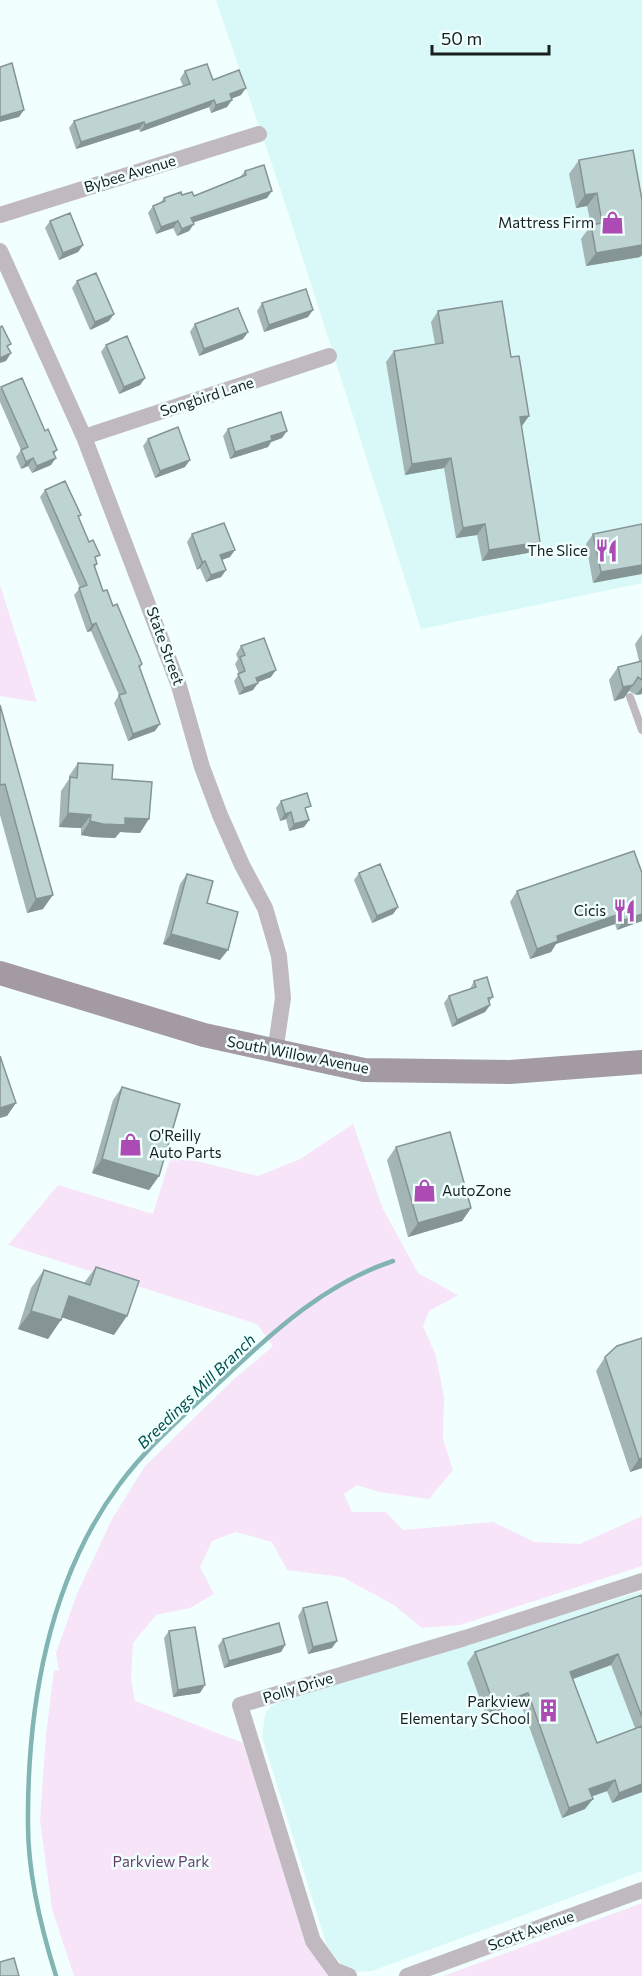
<svg xmlns="http://www.w3.org/2000/svg" width="642" height="1976" font-family="Commissioner,sans-serif">
<style>
.built{fill:#d8f9f7}
.green{fill:#f8e4f9}
.lines{fill:none;stroke-linecap:round;stroke-linejoin:round}
.stream{stroke:#81b4b2;stroke-width:4.5}
.lane{stroke:#c0bac0;stroke-width:8}
.street{stroke:#c0bac0;stroke-width:16}
.secondary{stroke:#a39aa3;stroke-width:24}
.wall{fill:#a3b6b5;fill-rule:evenodd}
.shaded-wall{fill:#859494}
.building{fill:#bed4d3;stroke:#859494;stroke-width:1.5}
.labels{text-anchor:middle;stroke-width:5;stroke-linejoin:round;paint-order:stroke}
.street-label{font-size:15px;fill:#171f1f;stroke:#f1fffe}
.poi-label{font-size:15px;fill:#171f1f;stroke:#f1fffe;text-anchor:end}
.park-label{font-size:15px;fill:#673f6a;stroke:#f1fffe}
.water-label{font-size:16px;font-style:italic;fill:#00504f;stroke:#f1fffe}
</style>
<rect width="100%" height="100%" fill="#f1fffe"/>
<path class="built" d="M216 0H642V583L421 629 287 209Z
M642 1591V1871L372 1971 356 1972 341 1964 327 1946 262 1737 265 1714 271 1706 285 1699Z"/>
<path class="green" d="M0 585 37 702 0 696Z
M353 1124 383 1209 418 1273 458 1295 429 1311 423 1326 436 1356 444 1397 443 1439 453 1470 429 1499 379 1492 357 1485 344 1494 352 1512H386L403 1530 493 1522 535 1542 580 1544 642 1516V1566L460 1625 422 1628 394 1605 342 1577 287 1570 272 1542 236 1532 212 1541 200 1567 214 1594 190 1608 156 1615 133 1643 131 1679 135 1701 243 1743 305 1942 328 1976H74L52 1909 40 1820 46 1735 54 1670 59 1671 56 1653 77 1594 112 1519 145 1466 233 1380 273 1346 257 1324 8 1245 58 1185 153 1214 170 1159 197 1161 258 1176 300 1159Z
M642 1903V1976H443Z"/>
<g class="lines">
<path class="stream" d="M56 1976C41 1928 28 1875 28 1825 27 1708 48 1581 119 1485 149 1444 190 1410 227 1375 277 1328 327 1283 393 1261"/>
<path class="lane" d="M630 697 642 730"/>
<path class="street" d="M0 215 259 134
M0 251 84 437 179 686 202 767 220 815 242 865 265 908 279 956 283 998 275 1052
M84 437 329 356
M349 1976 334 1970 313 1941 240 1705 465 1638 642 1581
M407 1976 642 1890"/>
<path class="secondary" d="M0 973 204 1035 364 1070 510 1072 642 1062"/>
</g>
<path class="wall" d="M185 71 213 80 241 95 231 99 227 107 211 113 209 107 140 132 139 129 76 149 69 128 74 121 183 86 180 79Z
M579 160 640 257 586 266 581 239 591 225 587 206 576 208 569 174Z
M245 171 267 198 193 222 189 231 177 236 173 228 156 234 148 213 153 206 160 203 164 198 182 195 194 196 240 177Z
M50 221 83 245 78 252 59 260 45 228Z
M77 281 109 321 90 330 72 288Z
M262 303 308 317 264 332 257 311Z
M438 311 522 426 533 552 482 561 477 535 456 538 444 468 405 475 386 362 394 351 435 344 431 322Z
M195 324 248 332 243 339 199 356 190 332Z
M106 345 145 378 140 385 119 394 101 352Z
M1 387 45 431 57 450 54 454 51 465 32 473 28 466 21 469 16 457 21 450 0 402V389Z
M228 429 282 438 271 442 268 447 230 459 223 436Z
M148 439 185 467 155 478 143 446Z
M45 490 81 515 78 518 97 564 95 567 103 591 113 606 142 664 140 668 155 731 128 741 114 703 119 695 91 631 87 632 74 595 80 588 40 497Z
M642 524 593 583 586 544 593 534Z
M192 534 230 557 222 560 226 570 221 577 206 582 200 568 197 570 187 542Z
M642 634V694L636 695 629 691 624 698 614 701 609 680 618 667 639 661 635 644Z
M241 646 271 677 258 682 253 690 239 695 234 681 239 674 235 664 238 659 236 654Z
M0 705 43 909 27 913 0 815Z
M78 763 112 779 140 833 120 832 115 838 93 837 81 835V828L59 827 61 791 69 779V776Z
M281 801 307 812 309 820 304 827 289 831 286 819 280 821 276 808Z
M359 873 398 907 393 914 372 923 354 880Z
M642 873V921L617 930 615 924 556 944 551 952 530 959 510 902 517 891Z
M187 874 207 903 220 960 163 944 180 884Z
M474 981 493 997 489 1002 490 1005 485 1012 452 1027 444 1003 449 996 470 989Z
M122 1087 159 1176 149 1190 92 1173 113 1100Z
M396 1147 471 1208 462 1221 408 1237 387 1160Z
M96 1267 114 1335 62 1317 48 1339 18 1329 31 1288 44 1270 84 1283Z
M642 1338V1468L630 1472 596 1371 605 1357Z
M642 1595V1792L612 1803 607 1791 592 1796 585 1809 562 1818 521 1704 486 1716 467 1663 475 1652ZM611 1665 635 1728 597 1743 572 1679Z
M303 1608 332 1648 308 1654 298 1616Z
M169 1631 200 1693 173 1697 164 1638Z
M223 1639 285 1645 281 1652 224 1668 218 1646Z"/>
<path class="shaded-wall" d="M246 88 241 95 225 101 230 94Z
M214 100 209 107 140 132 145 125Z
M232 100 227 107 211 113 216 105Z
M24 110 19 117 0 122V117Z
M144 122 139 129 76 149 81 142Z
M272 191 267 198 186 225 191 218Z
M597 193 587 206 576 208 585 195Z
M178 221 173 228 156 234 161 227Z
M194 224 189 231 177 236 182 229Z
M83 245 78 252 59 260 63 253Z
M642 245V255L640 257 586 266 596 253Z
M313 310 308 317 264 332 269 325Z
M114 314 109 321 90 330 95 322Z
M248 332 243 339 199 356 204 349Z
M11 353 6 361 0 363V358Z
M145 378 140 385 119 394 124 387Z
M529 416 522 426 512 428 520 417Z
M287 431 282 438 271 442 268 447 230 459 235 452 271 436Z
M33 458 28 466 21 469 26 462Z
M56 458 51 465 32 473 37 466Z
M451 458 444 468 405 475 412 464Z
M190 460 185 467 155 478 160 471Z
M485 524 477 535 456 538 463 528Z
M540 542 533 552 482 561 489 550Z
M235 550 230 557 215 562 220 555Z
M205 561 200 568 197 570 202 562Z
M642 565V574L593 583 601 572Z
M226 570 221 577 206 582 211 575Z
M96 623 91 631 87 632 92 625Z
M276 670 271 677 251 685 256 678Z
M258 683 253 690 239 695 244 688Z
M633 685 624 698 614 701 623 687Z
M642 687V694L636 695Z
M160 724 155 731 128 741 133 734Z
M291 812 286 819 280 821 285 814Z
M68 813 91 815 81 828 59 827Z
M125 818 149 819 140 833 120 832 115 838 93 837 81 835 90 821Z
M309 820 304 827 289 831 294 824Z
M53 895 43 909 27 913 36 899Z
M398 907 393 914 372 923 377 916Z
M622 913 615 924 556 944 551 952 530 959 537 949 557 936Z
M642 914V921L617 930 624 920Z
M171 934 228 950 220 960 163 944Z
M490 1005 485 1012 452 1027 457 1020Z
M16 1103 7 1116 0 1118V1108Z
M102 1159 159 1176 149 1190 92 1173Z
M471 1208 462 1221 408 1237 418 1223Z
M69 1296 127 1316 114 1335 55 1315Z
M31 1311 61 1320 48 1339 18 1329Z
M642 1458V1468L630 1472 639 1459Z
M337 1641 332 1648 308 1654 313 1647Z
M285 1645 281 1652 224 1668 229 1661Z
M618 1654 611 1665 562 1683 570 1672Z
M205 1685 200 1693 173 1697 178 1690Z
M528 1693 521 1704 486 1716 494 1705Z
M615 1780 607 1791 582 1800 589 1789Z
M642 1784V1792L612 1803 619 1793Z
M593 1799 585 1809 562 1818 569 1808Z"/>
<path class="building" d="M12 63 24 110 0 117V67Z
M207 64 213 80 239 70 246 88 230 94 232 100 216 105 214 100 145 125 144 122 81 142 74 121 190 84 185 71Z
M633 150 642 200V245L596 253 591 225 602 223 597 193 585 195 579 160Z
M264 165 272 191 191 218 194 224 182 229 178 221 161 227 153 206 165 201 164 198 181 192 182 195 192 192 194 196 246 175 245 171Z
M70 213 83 245 63 253 50 221Z
M96 273 114 314 95 322 77 281Z
M306 289 313 310 269 325 262 303Z
M502 301 511 357 519 356 529 416 520 417 540 542 489 550 485 524 463 528 451 458 412 464 394 351 443 343 438 311Z
M238 308 248 332 204 349 195 324Z
M2 326 11 344 7 346 11 353 0 358V327Z
M127 336 145 378 124 387 106 345Z
M22 378 45 431 48 429 57 450 53 452 56 458 37 466 33 458 26 462 21 450 28 447 1 387Z
M281 412 287 431 271 436 272 440 235 452 228 429Z
M178 427 190 460 160 471 148 439Z
M65 481 81 515 78 516 89 542 93 540 100 555 95 557 97 564 94 565 103 591 107 590 113 606 117 604 142 664 139 666 160 724 133 734 119 695 126 693 96 623 92 625 79 588 87 585 45 490Z
M224 523 235 550 220 555 226 570 211 575 205 561 202 562 192 534Z
M642 524V565L601 572 593 534Z
M264 638 276 670 256 678 258 683 244 688 238 674 245 671 240 657 245 655 241 646Z
M642 661V680L638 677 633 685 623 687 618 667Z
M0 705 53 895 36 899 5 784 0 785Z
M78 763 113 765 112 779 152 782 149 819 125 818V825L103 824 90 821 91 815 68 813 70 777 77 778Z
M307 793 311 806 305 808 309 820 294 824 291 812 285 814 281 801Z
M634 851 642 873V914L624 920 622 913 557 936 558 941 537 949 517 891Z
M380 864 398 907 377 916 359 873Z
M187 874 213 881 207 903 238 912 228 950 171 934Z
M487 977 493 997 488 998 490 1005 457 1020 449 996 476 987 474 981Z
M0 1056 16 1103 0 1108Z
M122 1087 180 1104 159 1176 102 1159Z
M450 1132 471 1208 418 1223 396 1147Z
M96 1267 139 1281 127 1316 69 1296 61 1320 31 1311 44 1270 90 1285Z
M642 1338V1458L639 1459 605 1357 617 1346Z
M642 1595V1717L618 1654 570 1672 597 1743 642 1726V1784L619 1793 615 1780 589 1789 593 1799 569 1808 528 1693 494 1705 475 1652Z
M327 1602 337 1641 313 1647 303 1608Z
M279 1623 285 1645 229 1661 223 1639Z
M195 1627 205 1685 178 1690 169 1631Z
M14 1958 19 1976H0V1962Z"/>
<defs>
<symbol id="shop-bare" viewBox="-9 -9 18 18"><path d="M-5-2.5h2.3a2.7 3.5 0 0 1 5.4 0H5L5.5 6h-11ZM-1.5-2.5h3a1.5 2.3 0 0 0-3 0Z" fill="#ac4bb3" stroke="#f1fffe" stroke-width="2.5" paint-order="stroke"/></symbol>
<symbol id="restaurant-bare" viewBox="-9 -9 18 18"><path d="M-5-6h1v4h1v-4h1v4h1v-4h1v5L-1.5 .5V6h-2V.5L-5-1ZM5-6V6H3V1.5H1.5Q1.5-4 5-6Z" fill="#ac4bb3" stroke="#f1fffe" stroke-width="2.5" paint-order="stroke"/></symbol>
<symbol id="building-bare" viewBox="-9 -9 18 18"><path d="M-4-6H4V6H1V3H-1V6H-4ZM-2.5-4.3h1.7v1.8h-1.7ZM.8-4.3h1.7v1.8H.8ZM-2.5-1h1.7V.8h-1.7ZM.8-1h1.7V.8H.8Z" fill="#ac4bb3" stroke="#f1fffe" stroke-width="2.5" paint-order="stroke"/></symbol>
</defs>
<g fill-rule="evenodd">
<use href="#shop-bare" x="596" y="206" width="33" height="33"/>
<use href="#restaurant-bare" x="590" y="534" width="33" height="33"/>
<use href="#restaurant-bare" x="608" y="894" width="33" height="33"/>
<use href="#shop-bare" x="114" y="1128" width="33" height="33"/>
<use href="#shop-bare" x="408" y="1174" width="33" height="33"/>
<use href="#building-bare" x="532" y="1694" width="33" height="33"/>
</g>
<g class="labels">
<g class="street-label">
<text transform="translate(130 174) rotate(-17)" y="5">Bybee Avenue</text>
<text transform="translate(207 397) rotate(-18)" y="5">Songbird Lane</text>
<text transform="translate(165 646) rotate(70)" y="5">State Street</text>
<text transform="translate(298 1055) rotate(11)" y="5">South Willow Avenue</text>
<text transform="translate(298 1688) rotate(-17)" y="5">Polly Drive</text>
<text transform="translate(531 1931) rotate(-20)" y="5">Scott Avenue</text>
</g>
<g class="poi-label">
<text x="594" y="228">Mattress Firm</text>
<text x="588" y="556">The Slice</text>
<text x="606" y="916">Cicis</text>
<text x="149" y="1141" text-anchor="start">O'Reilly<tspan x="149" dy="17">Auto Parts</tspan></text>
<text x="442" y="1196" text-anchor="start">AutoZone</text>
<text x="530" y="1707">Parkview<tspan x="530" dy="17">Elementary SChool</tspan></text>
</g>
<g class="park-label">
<text x="161" y="1867">Parkview Park</text>
</g>
<g class="water-label">
<text transform="translate(196 1391) rotate(-44)" y="6">Breedings Mill Branch</text>
</g>
</g>
<path d="M432 45v9h117v-9" fill="none" stroke="#171f1f" stroke-width="3"/>
<text x="441" y="45" font-size="18" fill="#171f1f" stroke="#f1fffe" stroke-width="4.5" paint-order="stroke">50 m</text>
</svg>
